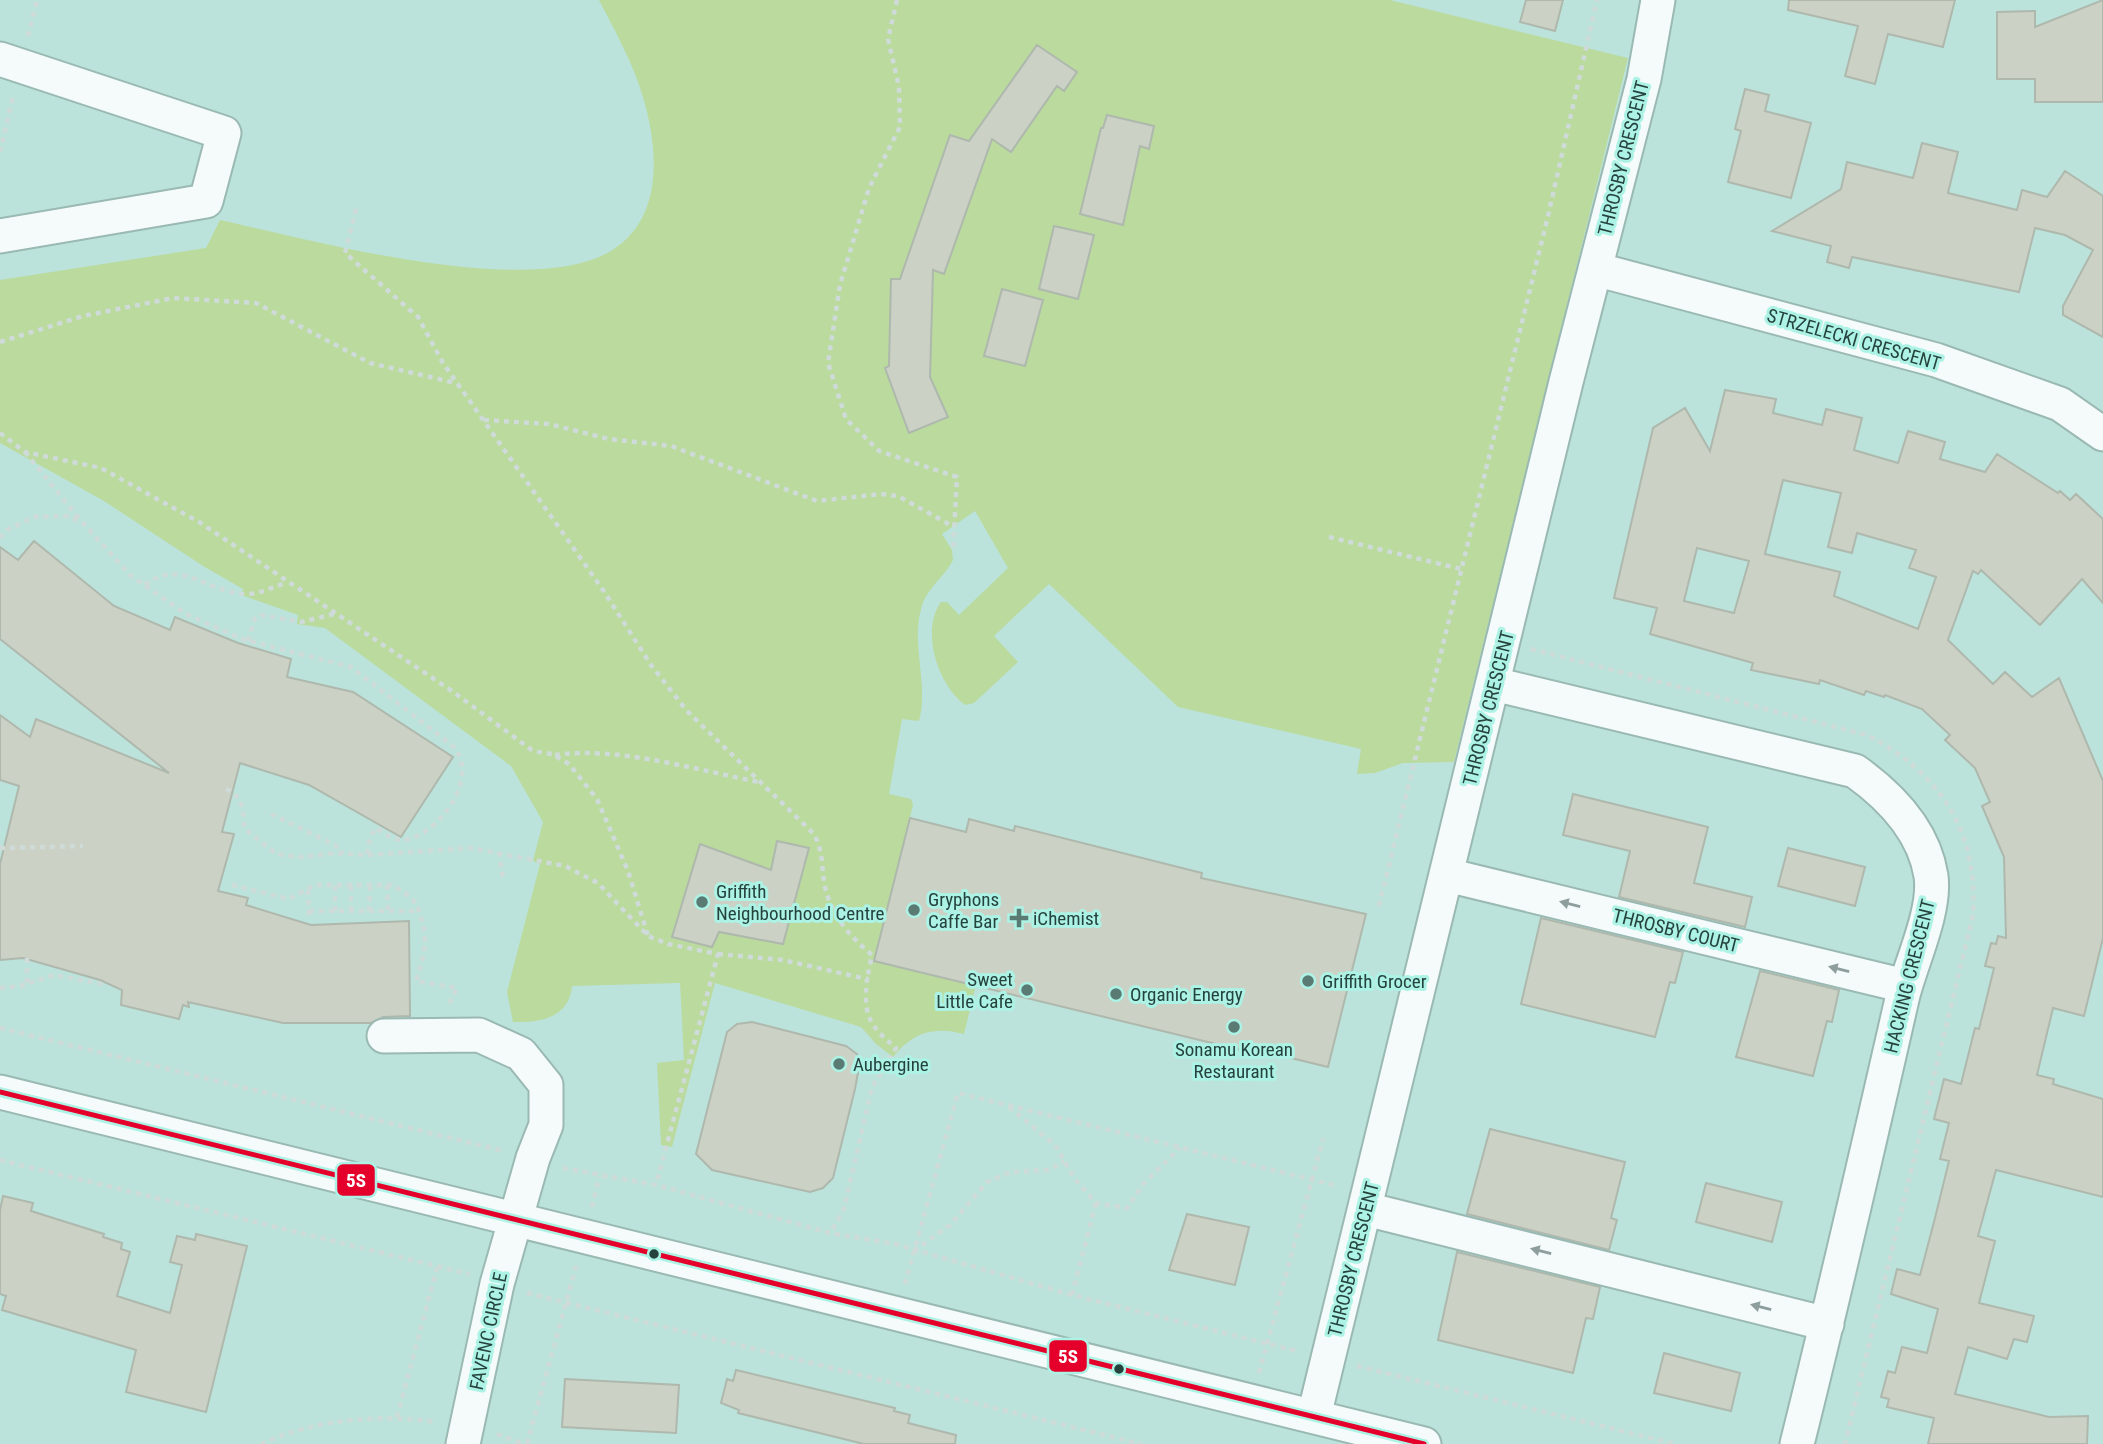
<svg xmlns="http://www.w3.org/2000/svg" width="2103" height="1444" font-family="'Roboto Condensed',sans-serif">
<style>
.green{fill:#bada9e}
.building{fill:#cbd1c4;stroke:#aeb8ad;stroke-width:2;fill-rule:evenodd}
.lines{fill:none;stroke-linecap:round;stroke-linejoin:round}
.minor-casing{stroke:#99b9b2;stroke-width:37}
.path{stroke:#cfdbd8;stroke-width:4.5;stroke-dasharray:5 5;stroke-linecap:butt}
.minor{stroke:#f5fbfa;stroke-width:33}
.bus-1-casing{stroke:#acf3e5;stroke-width:10}
.bus-1{stroke:#e4002b;stroke-width:5}
.oneway{fill:#8d9e9c}
.poi-dot{fill:#5a7a74;stroke:#acf3e5;stroke-width:2.5}
.bus-dot{fill:#25423d;stroke:#acf3e5;stroke-width:2.5}
.labels{text-anchor:middle;stroke-width:6;stroke-linejoin:round;paint-order:stroke}
.street-label{font-size:19px;fill:#25423d;stroke:#acf3e5}
.poi-label{font-size:19px;fill:#25423d;stroke:#acf3e5;text-anchor:start}
.line-badge{stroke:#acf3e5;stroke-width:2.5}
.badge-label{font-size:19px;text-anchor:middle;font-weight:bold;fill:#fff}
</style>
<rect width="100%" height="100%" fill="#bce3db"/>
<path class="green" d="M599 0H1390L1628 58 1454 762 1403 763 1375 773 1357 774 1361 749 1178 707 1049 584 994 636 1018 662 974 703 965 705C938 685 920 631 941 602H947L959 615 1008 568 975 511 942 534 952 550 953 560C944 578 926 588 921 609 911 647 929 684 919 721L902 719 889 794 911 799 913 805 875 960 976 985 964 1034C934 1026 913 1032 893 1057L876 1044 861 1027 715 983 672 1147 661 1145 657 1063 684 1060 680 983 572 986C569 1018 540 1023 513 1022L507 992 540 864 533 861 543 822 511 766 325 628 297 624 298 615 241 595 243 589 203 566 104 501 0 443V280L206 248 220 220C311 240 529 300 611 251 665 218 658 148 643 97 633 63 615 31 599 0Z"/>
<path class="building" d="M1526 0H1563L1555 31 1520 22Z
M1789 0H1955L1943 47 1888 34 1875 84 1845 76 1858 26 1788 10Z
M2103 0V102H2035V79H1997V12L2035 11V27Z
M1037 45 1077 72 1064 91 1057 86 1011 152 992 139 944 274 933 270 930 377 948 417 909 433 885 368 889 366 891 279H900L950 135 969 141Z
M1745 89 1769 95 1765 111 1811 123 1791 198 1728 182 1741 131 1735 129Z
M1107 115 1154 126 1149 149 1140 146 1123 225 1080 214 1101 128H1103Z
M1922 143 1958 152 1948 193 2017 210 2022 190 2047 197 2065 171 2103 196V337L2063 315V306L2093 250 2065 235 2035 228 2019 292 1852 257 1849 268 1827 262 1831 246 1772 231 1841 189 1847 162 1913 178Z
M1054 226 1094 235 1078 299 1039 289Z
M1002 289 1043 300 1025 366 984 356Z
M1725 390 1776 399 1773 413 1822 425 1826 409 1862 418 1854 450 1898 463 1908 431 1945 442 1940 459 1985 472 1997 454 2058 493 2060 491 2070 500 2076 494 2103 519V603L2082 579 2040 625 1981 570 1978 574 1973 571 1948 640 1993 684 2005 672 2032 697 2059 678 2103 781V938L2084 1016 2053 1008 2037 1075 2054 1079 2053 1084 2103 1099V1197L1996 1170 1978 1236 1995 1241 1979 1303 2034 1316 2027 1342 2014 1339 2007 1359 1968 1347 1955 1394 2049 1417 2088 1416 2087 1444H1928L1934 1418 1887 1407 1889 1399 1881 1397 1888 1371 1895 1373 1902 1347 1927 1353 1938 1309 1891 1294 1897 1269 1920 1275 1935 1218 1949 1161 1940 1159 1949 1123 1934 1119 1944 1079 1961 1084 1975 1028 1979 1029 1994 968 1985 966 1991 943 1996 944 1998 936 2006 938 2004 857 1982 806 1990 802 1975 768 1945 740 1950 735 1922 709 1885 695 1884 697 1866 691 1864 695 1820 680 1819 684 1751 670 1753 663 1650 634 1657 608 1614 598 1653 428 1685 408 1710 451ZM1783 480 1841 493 1828 547 1852 553 1857 533 1916 550 1909 568 1936 577 1918 629 1834 596 1840 572 1765 554ZM1697 548 1749 561 1734 613 1684 601Z
M34 541 114 606 170 630 175 617 238 643 291 659 287 677 353 692 453 757 401 837 309 785 240 763 222 832 234 834 218 891 248 898 246 905 311 925 409 921 410 1016 383 1017 371 1023H283L188 1002 189 1007 183 1005 179 1019 121 1005 122 990 100 980 23 958 0 960V864L19 786 0 780V715L30 737 36 719 169 773 0 639V547L18 560Z
M1573 794 1708 827 1694 883 1752 897 1745 927 1619 897 1630 851 1563 835Z
M910 818 966 832 969 819 1014 831 1015 826 1202 873 1201 878 1366 914 1328 1067 1250 1048 1249 1052 874 961Z
M777 841 809 848 783 944 719 932 712 947 672 937 700 844 771 870Z
M1788 848 1865 867 1855 906 1778 886Z
M1541 918 1683 952 1675 983 1670 982 1655 1037 1521 1004Z
M1760 971 1839 990 1832 1022 1827 1021 1813 1076 1736 1057Z
M752 1022 846 1046 857 1054 859 1067 855 1089 833 1178 823 1188 810 1192 712 1170 696 1154 727 1032 737 1024Z
M1490 1129 1625 1162 1611 1218 1617 1220 1609 1250 1467 1214Z
M1706 1183 1782 1202 1772 1242 1696 1222Z
M3 1196 33 1203 31 1211 104 1234 103 1237 122 1243 121 1249 130 1252 117 1296 170 1313 182 1265 170 1262 177 1236 195 1240 196 1234 247 1246 206 1412 126 1392 136 1350 2 1310 6 1296 0 1294V1210Z
M1187 1214 1249 1227 1235 1285 1169 1270Z
M1457 1252 1600 1287 1593 1319 1586 1318 1573 1373 1438 1340Z
M1664 1353 1740 1373 1731 1411 1654 1393Z
M736 1370 895 1408 894 1411 910 1415 908 1423 956 1435 955 1444H864L738 1413 739 1410 721 1403 727 1379 733 1381Z
M565 1379 679 1385 676 1433 562 1427Z"/>
<g class="lines">
<defs>
<path id="minor" d="M0 59 224 133 206 201 0 236
M1595 269 1936 360 2060 404 2103 434
M1494 684 1855 771C1890 796 1924 831 1931 876 1936 912 1910 964 1902 999 1868 1148 1834 1296 1797 1444
M1447 875 1905 986
M384 1036 479 1035 521 1054 546 1085V1125L533 1158 497 1284 463 1444
M0 1092 1424 1444
M1366 1209 1827 1324
M1314 1416 1566 382 1644 79 1658 0"/>
</defs>
<use href="#minor" class="minor-casing"/>
<path class="path" d="M897 0 888 39 899 87 900 127 869 188 840 285 828 363 846 419 879 451 957 477 953 550
M28 36 37 0
M0 152 13 96
M356 209 345 253 418 317 443 363 603 590 651 665 687 711 813 833C824 850 821 868 825 887 832 917 850 936 872 955L867 979
M0 342 83 316 173 298 256 303 370 363 456 383
M484 420 549 424 609 439 671 446 817 501 881 494 898 496 954 527
M0 433 25 452 101 468 199 522 452 691 533 751 552 754 569 764 597 799 628 871 648 936
M25 452 81 521
M1329 537 1461 569
M0 538 7 530 34 517 68 516 83 523 131 576 186 614 242 639 351 667 453 746C482 778 436 839 401 840 392 840 383 832 376 828L370 838 367 855
M145 585C180 557 206 592 244 594 260 595 273 586 287 583
M248 641 255 618 262 615 301 622 334 614
M1531 649 1867 735C1941 774 1978 831 1973 915L1845 1444
M555 755C618 746 696 770 759 782
M226 789C243 796 244 811 244 828L276 854 300 857 338 853 367 855 470 848 565 866 598 883 648 936 668 944 718 954 656 1185
M271 814 335 845 343 853
M0 848 83 846
M499 852 503 878
M232 885 289 899 315 885H391L403 891 417 904 425 932 424 954 416 981 457 988 449 1004
M387 885 388 911
M308 890 309 920
M1379 906 1548 216 1597 0
M309 911H420
M335 911V885
M351 911V885
M369 911 370 885
M718 954 783 960 867 979C863 1016 869 1025 896 1048L872 1087 844 1209 831 1232
M27 983V955
M0 988 20 986 54 975 107 985
M0 1028 504 1151
M1009 1107 1055 1145 1075 1179 1096 1203 1127 1208 1144 1183 1180 1148
M0 1160 469 1274
M563 1168 656 1185 830 1233 895 1244 1072 1295 1297 1351
M592 1207 599 1177
M914 1251 950 1225 987 1182 1011 1172 1049 1170 1064 1161
M905 1284 958 1093 1338 1186
M527 1293 1141 1444
M1072 1295 1096 1203
M1357 1366 1675 1444
M1259 1373 1323 1139
M397 1417 438 1264
M497 1434 524 1444
M261 1444C316 1419 377 1414 437 1422
M527 1444 576 1266"/>
<use href="#minor" class="minor"/>
<defs>
<path id="bus-1" d="M0 1092 1424 1444"/>
</defs>
<use href="#bus-1" class="bus-1-casing"/>
<use href="#bus-1" class="bus-1"/>
</g>
<defs><path id="oneway-solid" d="M-6-.8H1V-3.2L6.5 0L1 3.2V.8H-6Z" transform="scale(1.75)"/></defs>
<g class="oneway">
<use href="#oneway-solid" transform="translate(1570 904) rotate(-166)"/>
<use href="#oneway-solid" transform="translate(1839 969) rotate(-166)"/>
<use href="#oneway-solid" transform="translate(1541 1251) rotate(-166)"/>
<use href="#oneway-solid" transform="translate(1761 1307) rotate(-166)"/>
</g>
<g class="poi-dot">
<circle cx="702" cy="902" r="7"/>
<circle cx="914" cy="910" r="7"/>
<path d="M1015.5 907.5h7v7h7v7h-7v7h-7v-7h-7v-7h7z"/>
<circle cx="1308" cy="981" r="7"/>
<circle cx="1027" cy="990" r="7"/>
<circle cx="1116" cy="994" r="7"/>
<circle cx="1234" cy="1027" r="7"/>
<circle cx="839" cy="1064" r="7"/>
</g>
<g class="bus-dot">
<circle cx="654" cy="1254" r="6"/>
<circle cx="1119" cy="1369" r="6"/>
</g>
<g class="labels">
<g class="street-label">
<text transform="translate(1623 158) rotate(-76)" y="7">THROSBY CRESCENT</text>
<text transform="translate(1854 339) rotate(16)" y="7">STRZELECKI CRESCENT</text>
<text transform="translate(1488 708) rotate(-76)" y="7">THROSBY CRESCENT</text>
<text transform="translate(1676 930) rotate(14)" y="7">THROSBY COURT</text>
<text transform="translate(1909 976) rotate(-76)" y="7">HACKING CRESCENT</text>
<text transform="translate(1353 1259) rotate(-76)" y="7">THROSBY CRESCENT</text>
<text transform="translate(488 1331) rotate(-78)" y="7">FAVENC CIRCLE</text>
</g>
<g class="poi-label">
<text x="716" y="898">Griffith<tspan x="716" dy="22">Neighbourhood Centre</tspan></text>
<text x="928" y="906">Gryphons<tspan x="928" dy="22">Caffe Bar</tspan></text>
<text x="1033" y="925">iChemist</text>
<text x="1013" y="986" text-anchor="end">Sweet<tspan x="1013" dy="22">Little Cafe</tspan></text>
<text x="1322" y="988">Griffith Grocer</text>
<text x="1130" y="1001">Organic Energy</text>
<text x="1234" y="1056" text-anchor="middle">Sonamu Korean<tspan x="1234" dy="22">Restaurant</tspan></text>
<text x="853" y="1071">Aubergine</text>
</g>
</g>
<g class="line-badge">
<rect x="336" y="1163" width="40" height="34" rx="7" fill="#e4002b"/>
<rect x="1048" y="1339" width="40" height="34" rx="7" fill="#e4002b"/>
</g>
<g class="badge-label">
<text x="356" y="1187">5S</text>
<text x="1068" y="1363">5S</text>
</g>
</svg>
